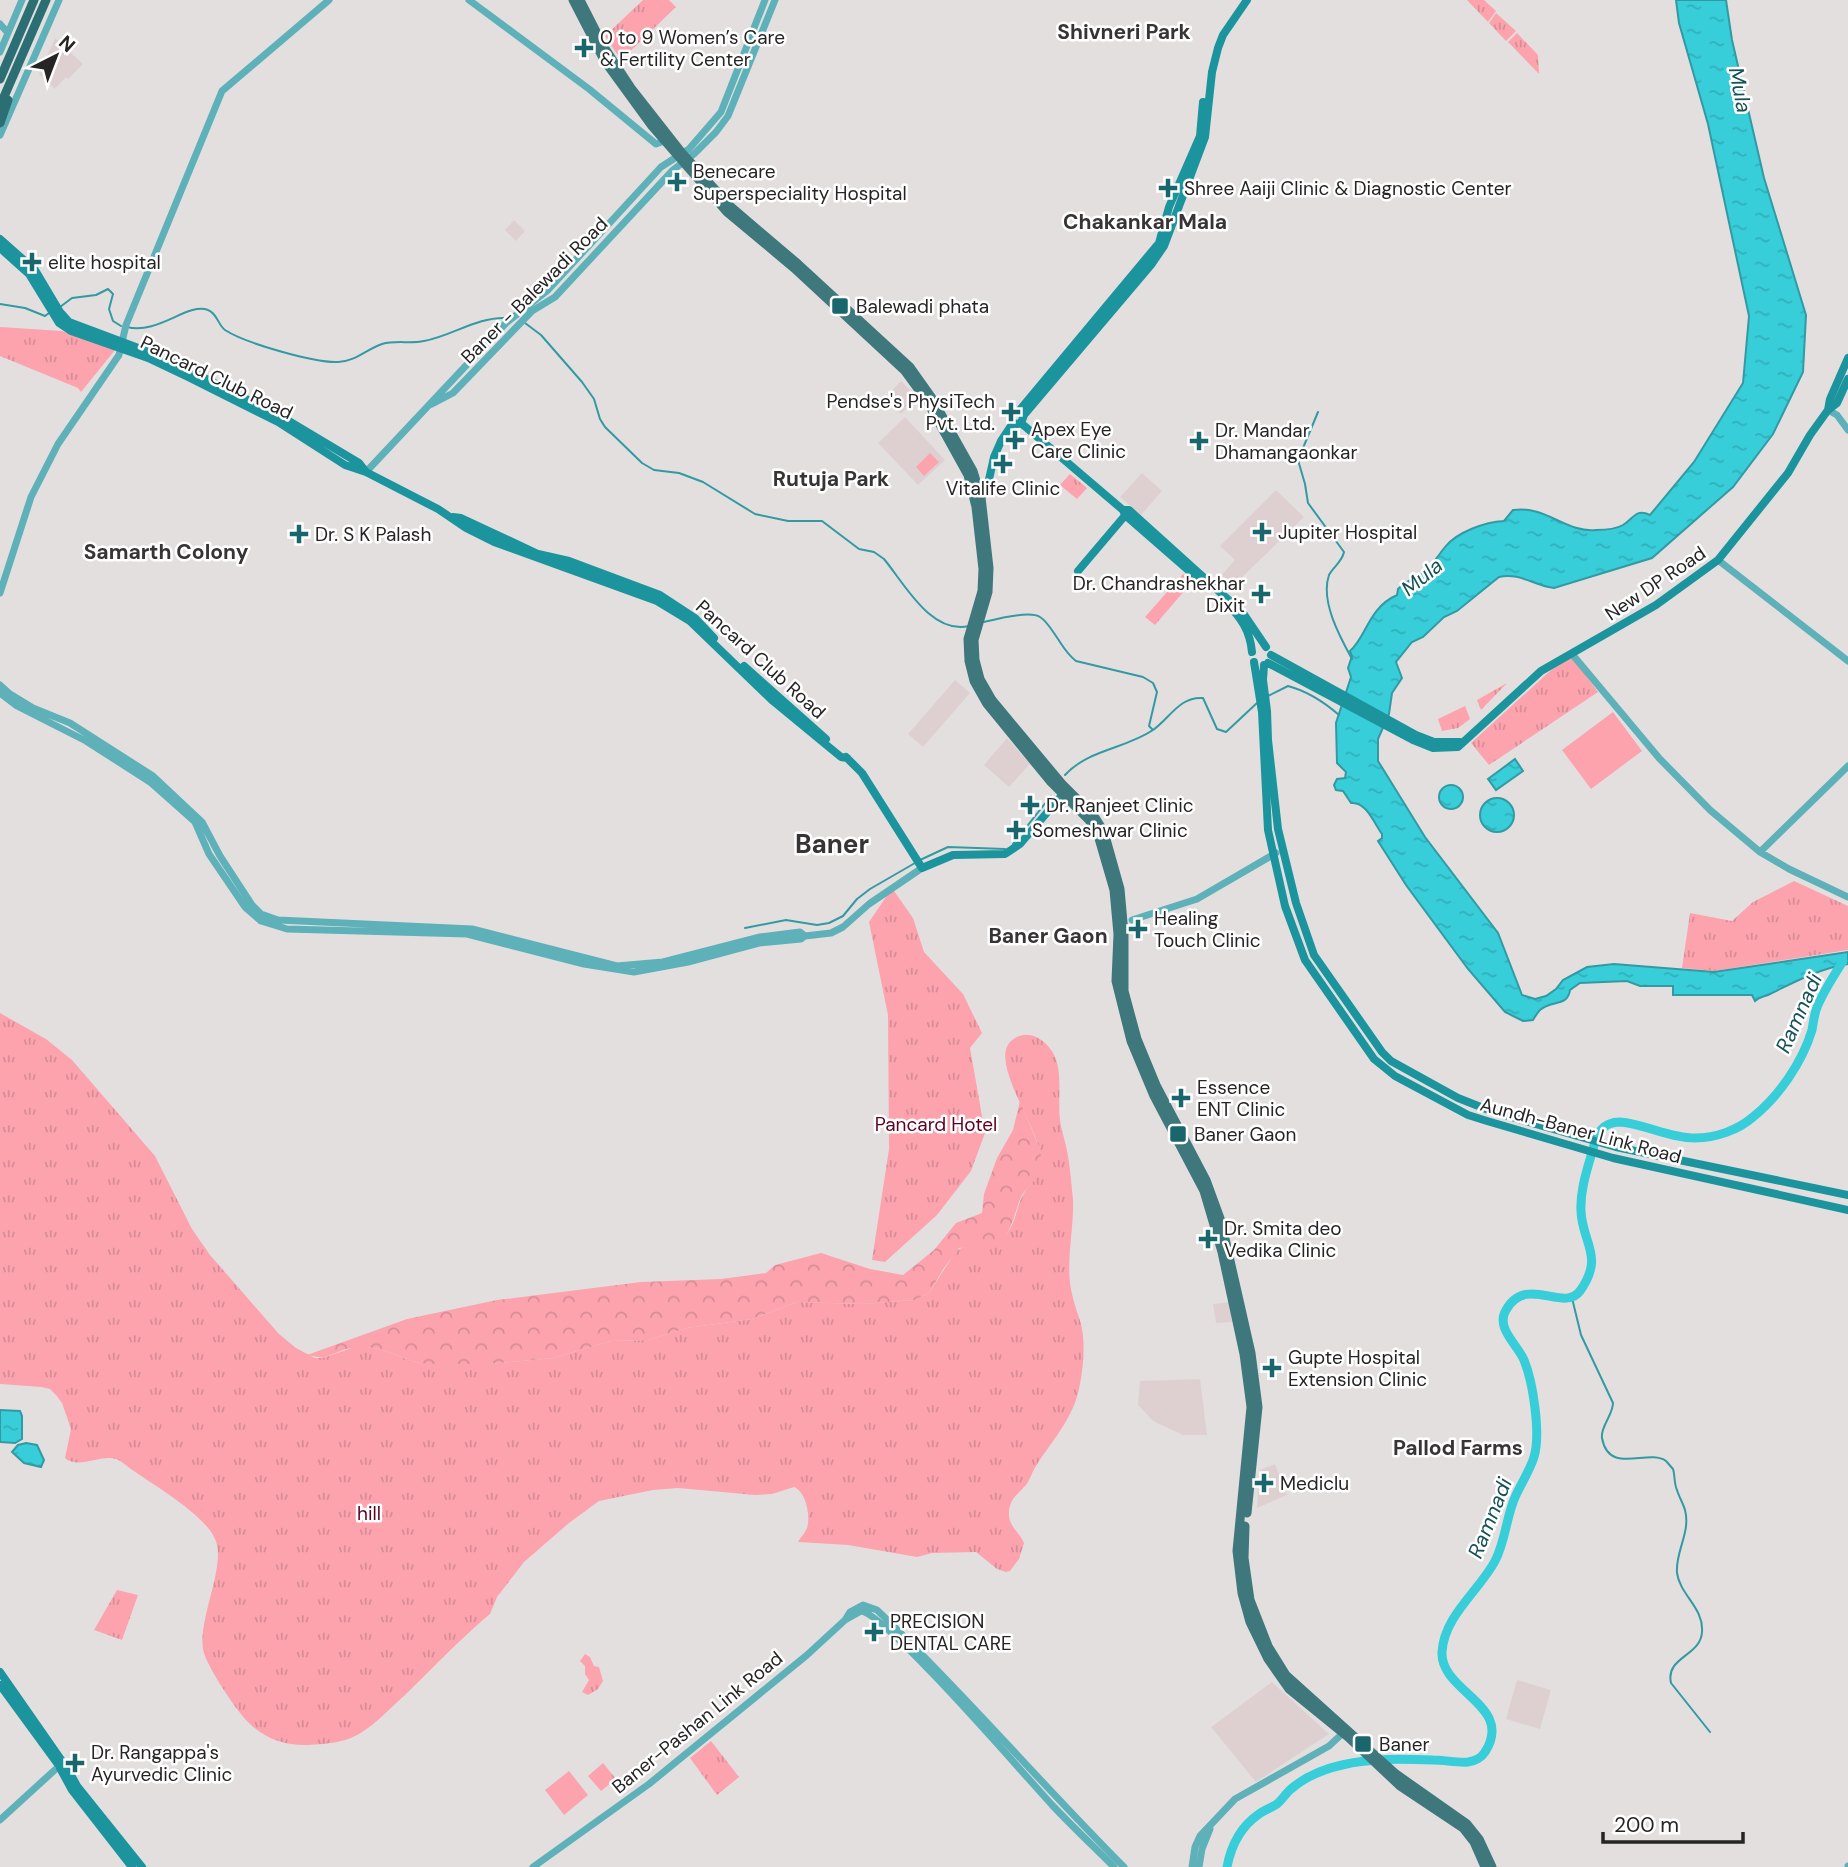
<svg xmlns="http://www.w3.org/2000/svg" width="1848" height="1867" font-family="'DM Sans',sans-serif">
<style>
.built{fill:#ded0d1}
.grass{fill:url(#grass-tufts)}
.forest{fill:url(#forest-crowns)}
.pitch{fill:#fca3ae}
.water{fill:url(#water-ripples);stroke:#329aa3;stroke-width:2}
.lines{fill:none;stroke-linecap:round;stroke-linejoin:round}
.stream{stroke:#329aa3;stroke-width:2}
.river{stroke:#37cdd9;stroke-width:9}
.tertiary{stroke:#5eb1b9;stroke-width:7}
.secondary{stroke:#1b949e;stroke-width:8}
.primary{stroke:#3e787d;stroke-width:9}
.trunk{stroke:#2b6f75;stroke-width:9}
.poi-dot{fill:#19666d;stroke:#fff;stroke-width:2.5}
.labels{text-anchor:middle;stroke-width:5;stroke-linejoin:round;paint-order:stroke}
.poi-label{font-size:19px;fill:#262424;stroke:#fff;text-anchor:start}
.street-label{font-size:19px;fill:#262424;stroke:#fff}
.park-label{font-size:19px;fill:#5c011e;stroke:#fff}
.neighbourhood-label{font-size:21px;font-weight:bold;fill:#383435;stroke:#fff}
.water-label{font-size:21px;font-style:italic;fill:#155257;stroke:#fff}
.district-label{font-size:26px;font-weight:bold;fill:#383435;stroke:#fff}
</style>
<defs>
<pattern id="grass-tufts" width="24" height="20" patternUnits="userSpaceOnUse" patternTransform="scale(1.75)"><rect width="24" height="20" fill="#fca3ae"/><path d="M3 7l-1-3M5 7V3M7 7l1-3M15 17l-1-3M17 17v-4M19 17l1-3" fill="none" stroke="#d88c96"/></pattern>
<pattern id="forest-crowns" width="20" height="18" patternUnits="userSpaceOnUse" patternTransform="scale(1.75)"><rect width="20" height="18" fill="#fca3ae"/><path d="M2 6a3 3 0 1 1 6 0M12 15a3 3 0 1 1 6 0" fill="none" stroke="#d88c96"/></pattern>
<pattern id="water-ripples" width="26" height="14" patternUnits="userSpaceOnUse" patternTransform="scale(1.75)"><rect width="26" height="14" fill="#37cdd9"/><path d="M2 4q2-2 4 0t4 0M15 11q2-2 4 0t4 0" fill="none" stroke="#30b0ba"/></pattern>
</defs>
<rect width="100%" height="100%" fill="#e4dfdf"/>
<path class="built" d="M55 38 83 64 68 79 66 77 55 89 39 74Z
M514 220 525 231 516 241 505 230Z
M901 381 918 398 901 414 884 399Z
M905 417 945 460 918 485 878 443Z
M1142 473 1162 491 1141 515 1120 497Z
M1276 490 1304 517 1229 590 1218 579 1235 560 1220 546Z
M955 680 970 693 923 747 908 734Z
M1007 738 1030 764 1009 787 984 765Z
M1230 1302 1232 1322 1216 1323 1213 1304Z
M1200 1379 1207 1435H1183L1153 1421 1138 1405 1140 1381Z
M1275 1464 1287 1495 1257 1508 1260 1470Z
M1517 1680 1551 1690 1540 1729 1506 1719Z
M1272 1682 1329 1734 1256 1782 1211 1727Z"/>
<path class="grass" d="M643 0H669L676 7 621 60 605 36Z
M1467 0H1484L1496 11 1488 22Z
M1496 13 1516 31 1506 41 1489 23Z
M1517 33 1538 55 1539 74 1508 42Z
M0 327 62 331 115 350 81 392 78 388 0 356Z
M1070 474 1087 488 1077 499 1060 485Z
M1183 574 1192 582 1155 625 1145 617Z
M1571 656 1598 692 1489 765 1471 743 1550 671Z
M1507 683 1481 710 1477 700Z
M1465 706 1470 719 1458 728 1442 731 1438 719Z
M1794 881 1848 906V950L1714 971 1682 968 1690 913 1732 921 1753 902Z
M892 888 913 918 924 952 963 994 982 1033 970 1048 985 1133 971 1171 937 1215 885 1262 872 1260 889 1149 888 1015 869 922Z
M0 1013 46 1039 72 1060 155 1156 192 1229 210 1255 279 1334 296 1348 315 1358H323L355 1347H366L380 1349 412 1361 425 1364H489L553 1358 611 1341 648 1340 687 1328 752 1319 797 1302 862 1304 915 1300 929 1293 956 1251C971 1241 986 1254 1005 1235 1015 1226 1016 1209 1022 1197 1031 1179 1041 1180 1040 1155 1039 1129 990 1063 1010 1042 1029 1023 1055 1045 1058 1067 1061 1085 1058 1103 1060 1120 1061 1129 1064 1137 1066 1146 1070 1163 1071 1181 1073 1199 1074 1227 1067 1255 1070 1283 1072 1298 1077 1311 1081 1324 1086 1344 1083 1373 1078 1393 1071 1421 1051 1442 1036 1466 1032 1472 1030 1480 1026 1485 1017 1495 1008 1500 1009 1516 1010 1527 1020 1533 1024 1543L1019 1559 1010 1571 1006 1572 997 1569 976 1552 932 1553 917 1557 848 1545 798 1542C800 1538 805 1533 807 1528 811 1516 806 1492 794 1487L772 1494 755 1495 678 1488 653 1490 599 1501 569 1523 524 1562 497 1597 490 1614C460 1639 433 1668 405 1695 388 1710 372 1729 351 1738 338 1743 323 1744 309 1745 285 1746 264 1739 247 1721 236 1710 205 1664 203 1649 198 1618 227 1564 215 1539 205 1515 155 1486 134 1471 129 1468 122 1461 116 1459 100 1454 79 1470 65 1458L71 1429 62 1403 56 1395 50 1389 41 1387 0 1384Z
M117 1590 138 1595 122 1640 94 1630Z
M585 1654 590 1657 594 1666 599 1667 603 1681 598 1689 588 1695 582 1692 589 1680 585 1674V1666L580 1661Z
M711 1741 739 1777 717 1795 690 1758Z
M603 1763 616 1779 601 1791 588 1776Z"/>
<path class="forest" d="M1020 1101C1025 1115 1043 1151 1042 1163 1041 1178 1029 1184 1022 1195 1013 1213 1012 1244 987 1247 978 1249 969 1247 959 1248L944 1268 929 1293 915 1300 862 1304 797 1302 752 1319 687 1328 648 1340 611 1341 553 1358 489 1364H425L412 1361 380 1349 366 1347 346 1349 323 1358 307 1355 407 1319 497 1300 641 1282 721 1279 766 1273 775 1265 821 1253 870 1269 903 1275 934 1250 956 1223 982 1213 984 1194 997 1158 1013 1130Z"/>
<path class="pitch" d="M930 453 939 462 924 476 916 467Z
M1613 712 1642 751 1591 789 1562 750Z
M569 1771 588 1795 564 1815 545 1790Z"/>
<path class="water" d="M1676 0H1726L1732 40 1764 178 1806 315 1803 372 1773 434 1733 487 1652 558 1554 588C1535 586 1519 572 1499 577L1457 611 1444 617 1423 637 1412 642 1396 662 1402 678 1392 693 1389 714 1378 739V761L1425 837 1498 933 1522 995 1535 999 1546 996 1556 989 1563 980 1587 967 1614 964 1714 972 1848 952V964C1821 968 1794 982 1770 994 1764 997 1760 996 1755 1001L1752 995H1673V986H1640L1627 981 1580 983 1570 990C1568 1007 1551 1000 1540 1010 1537 1013 1535 1017 1533 1020L1523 1021 1505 1012 1468 969 1406 885 1378 841 1382 838V834C1374 823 1366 801 1351 803L1343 791 1336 790 1334 785 1337 779 1345 778 1346 772 1337 763 1336 723 1351 677 1348 668 1352 656 1350 651C1367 636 1368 608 1397 595L1398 589C1405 582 1411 580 1420 575 1430 569 1437 557 1445 547 1457 532 1485 522 1504 521L1513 510C1546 505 1566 533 1596 530 1604 530 1616 529 1623 525 1634 518 1636 508 1650 515L1694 462 1743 383 1749 316 1708 124 1679 23Z
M1515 759 1523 771 1496 790 1488 779Z
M1439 797a12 12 0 1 1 24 0a12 12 0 1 1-24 0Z
M1480 815a17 17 0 1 1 34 0a17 17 0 1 1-34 0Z
M0 1410 20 1411 22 1416V1439L15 1443 0 1442Z
M26 1443 37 1445 44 1460 41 1467 24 1463 12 1452 18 1445Z"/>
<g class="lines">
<path class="stream" d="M0 304 25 308 45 316 49 313
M60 307 72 298 96 295 108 289 113 294 109 309 113 321 121 326
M525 323 541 335 582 382 594 399 600 419 605 427 642 463 654 470 679 473 703 482 755 514 788 521H822L859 549 874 552 884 559C904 583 931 635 969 626
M127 327C158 335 188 302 208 310 217 313 218 325 225 330 245 343 314 363 338 362 354 362 367 349 382 344 396 340 410 344 424 341 452 336 476 317 506 318
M1318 412 1298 460 1305 484 1308 503 1344 552C1342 562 1333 567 1329 575 1320 601 1340 637 1352 659
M984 622C996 619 1030 610 1040 617 1047 621 1053 632 1058 639 1064 648 1067 654 1076 661L1143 677 1153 683 1157 692 1149 726 1153 730
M1268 696 1288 686C1307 691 1324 702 1339 715
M1065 775C1089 749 1125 749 1153 730 1170 718 1180 696 1203 698L1217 729 1226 732 1257 703
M1013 844 1051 796
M920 860 948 847 1005 849
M745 928 786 920 817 925 829 923 843 916 857 899 870 889 915 863
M1572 1298 1581 1335 1613 1403C1613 1415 1600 1427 1602 1438 1609 1476 1648 1448 1666 1461 1668 1463 1671 1467 1673 1469 1675 1475 1674 1484 1677 1490 1679 1497 1683 1503 1685 1510 1691 1532 1675 1552 1677 1573 1680 1595 1704 1608 1702 1632 1701 1656 1665 1657 1671 1683L1710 1732"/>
<path class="river" d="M1227 1867C1231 1846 1240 1827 1259 1814 1264 1810 1271 1808 1277 1804 1282 1800 1286 1793 1291 1789 1305 1777 1324 1769 1342 1765 1371 1758 1404 1759 1433 1760 1445 1760 1457 1763 1468 1762 1475 1761 1482 1757 1485 1752 1515 1705 1440 1692 1442 1652 1444 1616 1479 1591 1495 1561 1506 1540 1506 1516 1516 1495 1522 1482 1530 1470 1534 1457 1541 1434 1533 1382 1524 1360 1518 1345 1495 1328 1506 1310 1526 1274 1564 1313 1580 1291 1605 1256 1582 1243 1581 1211 1580 1192 1586 1173 1591 1156 1594 1147 1595 1136 1601 1130 1606 1124 1612 1122 1620 1122 1645 1124 1669 1138 1695 1138 1716 1138 1738 1130 1753 1117 1779 1096 1802 1063 1812 1030 1813 1024 1814 1017 1816 1010 1822 993 1834 976 1843 961"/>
<path class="tertiary" d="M469 0 589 89 656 144 664 141
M0 24 8 33
M0 52 22 0
M0 135 59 0
M432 404 453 393 532 311 555 297 673 170 694 154 716 132 728 116 775 0
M1828 410 1837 415 1848 430
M366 472 506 323 548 290 661 167 689 149 721 112 765 0
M1718 560 1848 661
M0 593 31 497 58 444 119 355 126 325 222 91 329 0
M1572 654 1659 758 1710 810 1760 852 1789 869 1848 897
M0 685 10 694 33 708 70 723 153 776 202 822 220 856 252 905 261 914 278 920 472 929 617 966 663 962 760 937 800 932 805 936
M0 693 17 706 86 741 150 782 195 822 209 854 245 907 261 921 287 929 467 934 584 964 634 972 688 962 759 943 801 939 805 936 831 933 843 927 869 904 922 868
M1760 852 1848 766
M1132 920 1197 899 1276 853
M845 1620 861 1611C885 1613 1027 1778 1053 1806 1073 1827 1094 1847 1114 1867
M0 1820 58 1767
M533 1867 649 1784 807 1655 845 1620 850 1612 863 1605 877 1610C963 1692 1040 1783 1124 1867
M1192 1867 1195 1847 1200 1836 1235 1799 1329 1746 1343 1733
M1199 1867 1202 1849 1210 1829
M1848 1867V1866"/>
<path class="secondary" d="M0 239 35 270 60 312 69 322 165 358 282 417 359 463 366 472
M0 248 29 274 59 323 71 331 148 358 188 377 278 422 345 465 366 472 438 509 466 528 494 542 657 601 690 621 773 701 841 757 847 758
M1828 410 1830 399 1848 358
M1013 423 1017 424 1021 423 1024 415 1151 265 1164 246 1205 137 1212 72 1218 48 1223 35 1247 0
M1013 423 1011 419 1012 414 1019 411 1159 243 1169 207 1200 136 1203 102
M1021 423 1123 510
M976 498 986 493 994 457 1001 441 1013 423
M1123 510H1129L1243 613 1266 647
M1123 510 1125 515 1203 583
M453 517 461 518 538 554 569 561 660 595 695 618 714 638
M1078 571 1128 512
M1226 603C1241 617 1250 631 1252 652
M1271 655 1416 735 1434 742H1460
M1254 662 1262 712 1268 830 1285 906 1305 960 1374 1059 1395 1076 1468 1115 1487 1121 1613 1158 1848 1210
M1268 663 1413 740 1433 748 1458 747 1541 671 1656 605 1718 560 1788 473 1810 435 1828 410 1837 403 1848 379
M1264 665 1263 680 1267 711 1268 740 1278 829 1296 903 1314 955 1382 1052 1391 1061 1458 1098 1491 1111 1616 1147 1848 1195
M744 666 826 739
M846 757 862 773 922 868 953 855 1005 854 1020 844 1063 794
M0 1672 62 1761
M0 1685 57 1763
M65 1764 77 1786 142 1867
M60 1768 72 1790 132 1867"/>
<path class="primary" d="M573 0 604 60 652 126 727 212 794 268 905 371 927 401 968 475 976 507 983 569 982 591 968 639 969 661 974 681 987 704 1050 781 1089 820 1098 835 1114 890 1118 934 1116 981 1131 1041 1154 1096 1204 1191 1222 1252 1244 1354 1251 1407 1237 1551 1242 1593 1250 1622 1268 1659 1289 1689 1348 1737 1400 1786 1463 1828 1474 1842 1485 1867
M580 0 604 47 631 88 682 153 731 207 798 264 910 367 932 398 973 471 981 497 989 568 988 592 974 640 975 660 980 679 992 700 1062 784 1094 816 1104 832 1120 889 1124 934V991L1137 1039 1156 1085 1206 1180 1221 1221 1251 1353 1258 1407 1247 1513
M1245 1526 1244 1558 1250 1600 1268 1646 1286 1675 1396 1774 1467 1824 1479 1839 1492 1867"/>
<path class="trunk" d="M0 79 34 0
M0 106 46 0
M0 123 8 100"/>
</g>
<g class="poi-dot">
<path d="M580.5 37.5h7v7h7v7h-7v7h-7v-7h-7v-7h7z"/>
<path d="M673.5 171.5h7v7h7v7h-7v7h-7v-7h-7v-7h7z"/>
<path d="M1164.5 177.5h7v7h7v7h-7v7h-7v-7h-7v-7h7z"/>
<path d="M28.5 251.5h7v7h7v7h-7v7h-7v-7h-7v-7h7z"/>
<rect x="831" y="297" width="18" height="18" rx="3.5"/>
<path d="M1007.5 401.5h7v7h7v7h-7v7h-7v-7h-7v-7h7z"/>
<path d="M1011.5 429.5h7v7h7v7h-7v7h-7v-7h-7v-7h7z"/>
<path d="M1195.5 430.5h7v7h7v7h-7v7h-7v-7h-7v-7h7z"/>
<path d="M999.5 453.5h7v7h7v7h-7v7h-7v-7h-7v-7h7z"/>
<path d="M1258.5 521.5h7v7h7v7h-7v7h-7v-7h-7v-7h7z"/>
<path d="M295.5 523.5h7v7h7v7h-7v7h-7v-7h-7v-7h7z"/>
<path d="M1257.5 583.5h7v7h7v7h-7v7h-7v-7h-7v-7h7z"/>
<path d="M1026.5 794.5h7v7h7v7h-7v7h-7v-7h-7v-7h7z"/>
<path d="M1012.5 819.5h7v7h7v7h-7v7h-7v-7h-7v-7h7z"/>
<path d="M1134.5 918.5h7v7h7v7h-7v7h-7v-7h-7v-7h7z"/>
<path d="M1177.5 1087.5h7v7h7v7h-7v7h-7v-7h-7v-7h7z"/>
<rect x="1169" y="1125" width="18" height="18" rx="3.5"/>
<path d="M1204.5 1228.5h7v7h7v7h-7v7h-7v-7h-7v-7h7z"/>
<path d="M1268.5 1357.5h7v7h7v7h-7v7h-7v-7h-7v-7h7z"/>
<path d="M1260.5 1472.5h7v7h7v7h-7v7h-7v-7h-7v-7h7z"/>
<path d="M870.5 1621.5h7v7h7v7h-7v7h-7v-7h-7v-7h7z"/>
<rect x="1354" y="1735" width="18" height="18" rx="3.5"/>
<path d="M71.5 1752.5h7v7h7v7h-7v7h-7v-7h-7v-7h7z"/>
</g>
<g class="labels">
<g class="poi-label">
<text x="600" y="44">0 to 9 Women’s Care<tspan x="600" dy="22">&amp; Fertility Center</tspan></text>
<text x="693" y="178">Benecare<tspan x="693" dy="22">Superspeciality Hospital</tspan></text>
<text x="1184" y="195">Shree Aaiji Clinic &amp; Diagnostic Center</text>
<text x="48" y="269">elite hospital</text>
<text x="856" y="313">Balewadi phata</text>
<text x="995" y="408" text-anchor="end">Pendse's PhysiTech<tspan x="995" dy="22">Pvt. Ltd.</tspan></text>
<text x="1031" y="436">Apex Eye<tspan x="1031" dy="22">Care Clinic</tspan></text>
<text x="1215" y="437">Dr. Mandar<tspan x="1215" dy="22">Dhamangaonkar</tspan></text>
<text x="1003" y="495" text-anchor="middle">Vitalife Clinic</text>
<text x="1278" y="539">Jupiter Hospital</text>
<text x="315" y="541">Dr. S K Palash</text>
<text x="1245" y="590" text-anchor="end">Dr. Chandrashekhar<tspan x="1245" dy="22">Dixit</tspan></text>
<text x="1046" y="812">Dr. Ranjeet Clinic</text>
<text x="1032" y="837">Someshwar Clinic</text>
<text x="1154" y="925">Healing<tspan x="1154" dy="22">Touch Clinic</tspan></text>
<text x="1197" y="1094">Essence<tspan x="1197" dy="22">ENT Clinic</tspan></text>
<text x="1194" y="1141">Baner Gaon</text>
<text x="1224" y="1235">Dr. Smita deo<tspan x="1224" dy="22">Vedika Clinic</tspan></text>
<text x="1288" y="1364">Gupte Hospital<tspan x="1288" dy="22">Extension Clinic</tspan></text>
<text x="1280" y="1490">Mediclu</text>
<text x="890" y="1628">PRECISION<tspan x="890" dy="22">DENTAL CARE</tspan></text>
<text x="1379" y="1751">Baner</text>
<text x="91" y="1759">Dr. Rangappa's<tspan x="91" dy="22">Ayurvedic Clinic</tspan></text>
</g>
<g class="street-label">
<text transform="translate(534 290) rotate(-45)" y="7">Baner - Balewadi Road</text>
<text transform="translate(217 377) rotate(26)" y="7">Pancard Club Road</text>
<text transform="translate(1655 583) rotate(-34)" y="7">New DP Road</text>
<text transform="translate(761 659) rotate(42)" y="7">Pancard Club Road</text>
<text transform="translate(1581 1130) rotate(15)" y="7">Aundh-Baner Link Road</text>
<text transform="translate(697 1722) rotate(-39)" y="7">Baner-Pashan Link Road</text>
</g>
<g class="park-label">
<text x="936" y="1131">Pancard Hotel</text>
<text x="369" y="1520">hill</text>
</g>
<g class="neighbourhood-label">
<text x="1124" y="39">Shivneri Park</text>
<text x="1145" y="229">Chakankar Mala</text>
<text x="831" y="486">Rutuja Park</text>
<text x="166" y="559">Samarth Colony</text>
<text x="1048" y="943">Baner Gaon</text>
<text x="1458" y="1455">Pallod Farms</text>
</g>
<g class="water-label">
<text transform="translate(1740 90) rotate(79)" y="7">Mula</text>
<text transform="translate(1422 577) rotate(-39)" y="7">Mula</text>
<text transform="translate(1799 1013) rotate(-66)" y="7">Ramnadi</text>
<text transform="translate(1490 1518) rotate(-68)" y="7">Ramnadi</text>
</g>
<g class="district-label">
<text x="832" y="853">Baner</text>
</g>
</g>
<g transform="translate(56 56) rotate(42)" stroke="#ffffff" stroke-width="5" paint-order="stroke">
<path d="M0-5L12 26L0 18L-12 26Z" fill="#262424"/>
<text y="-10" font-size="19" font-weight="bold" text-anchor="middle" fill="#262424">N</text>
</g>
<path d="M1603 1832v10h140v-10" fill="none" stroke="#262424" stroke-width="3.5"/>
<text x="1614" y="1832" font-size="21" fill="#262424" stroke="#ffffff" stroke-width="5" paint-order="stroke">200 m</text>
</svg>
